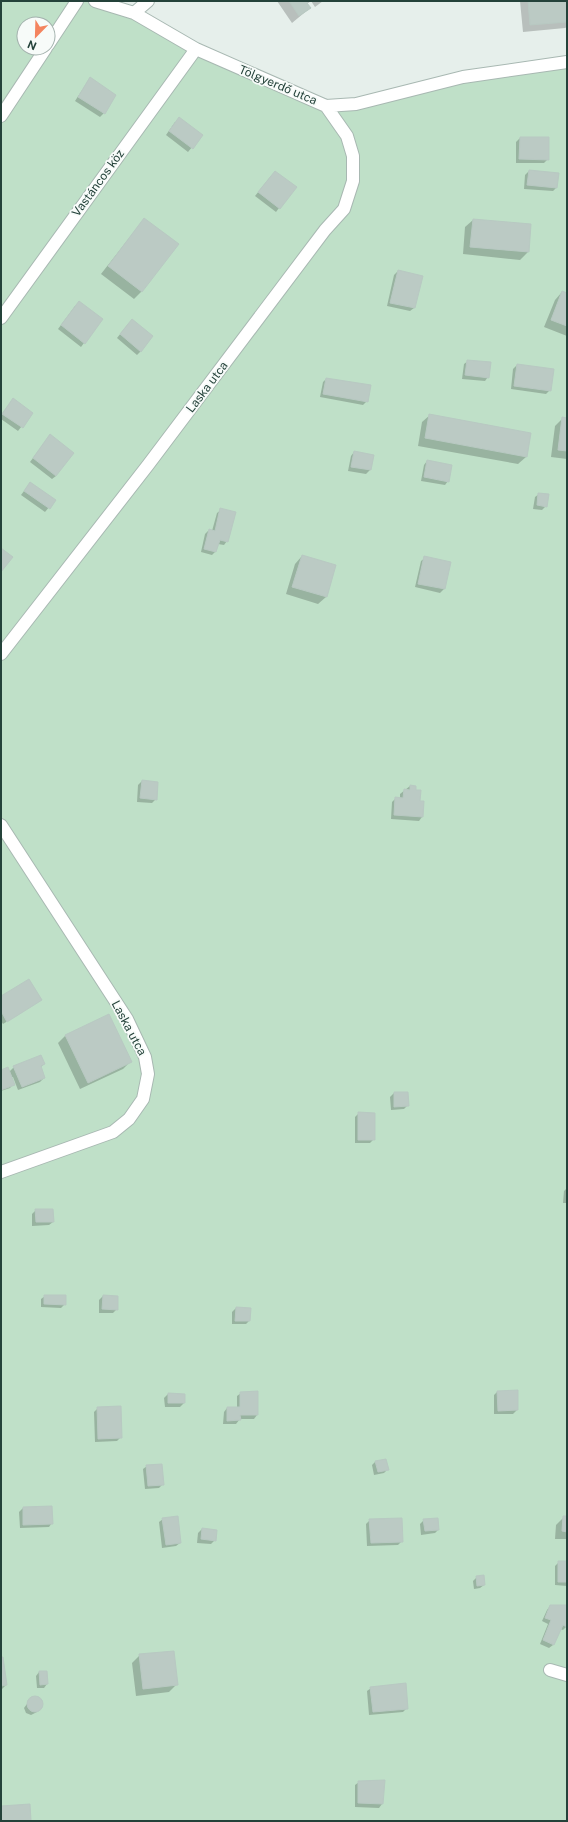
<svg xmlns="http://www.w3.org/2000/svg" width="568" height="1822" font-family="'Public Sans',sans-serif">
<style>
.green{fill:#bfe0c8;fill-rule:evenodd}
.shadow{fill:#0003}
.building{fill:#bbcac4;stroke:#b8c9c2}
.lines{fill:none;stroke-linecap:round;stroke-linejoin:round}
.minor-casing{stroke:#a8b8b2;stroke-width:14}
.minor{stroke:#fff;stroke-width:12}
.labels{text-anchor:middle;stroke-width:3.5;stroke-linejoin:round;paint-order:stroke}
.street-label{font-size:12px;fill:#24423a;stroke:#f7fbf9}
</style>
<rect width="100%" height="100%" fill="#e6efeb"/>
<path class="green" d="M1 1H95L326 106 567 62V1821H1ZM24 24H48V48H24Z"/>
<path class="shadow" d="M277 1H323L315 7 311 1 307 4 310 8 292 23Z
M520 1H567V27L565 28 523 32Z
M90 78 104 113 100 117 75 101Z
M175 122 202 135 188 152 166 135Z
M520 138 548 159 544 163H516V142Z
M529 171 556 188 553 191 524 189 525 175Z
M271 176 279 208 276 212 255 196Z
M144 219 142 291 134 299 101 274Z
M473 220 530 225 528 252 520 260 463 254 465 227Z
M398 271 414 308 410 311 387 306 394 275Z
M562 292 567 294V336L544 327 555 300Z
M75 306 101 320 81 347 58 329Z
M128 324 141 351 137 355 117 338Z
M468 361 488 377 485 381 462 379 464 364Z
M517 365 550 390 546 394 511 389 513 369Z
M326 379 367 401 363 405 320 397 323 382Z
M13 399 32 413 18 431 1 419V415Z
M430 415 530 434 526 457 518 464 418 446 422 422Z
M563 418 567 419V459L551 457 555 426Z
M50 435 56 476 52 479 30 462Z
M354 452 372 455 370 470 366 474 348 471 351 456Z
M427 461 448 481 445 485 421 481 424 465Z
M27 487 55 500 45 512 21 495Z
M539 494 546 506 542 510 533 509 535 497Z
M221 510 227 541 224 545 218 544 216 551 212 555 201 552 205 534 209 530 212 531 217 513Z
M302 556 326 597 318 604 286 594 295 564Z
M425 558 449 563 444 589 440 593 415 587 421 561Z
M142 781 156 799 152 803 137 802 138 785Z
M410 786 415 791 422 817 419 821 391 819 392 802 396 798 400 799V794Z
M1 998 41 1000 3 1024 1 1021Z
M66 1035 130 1062 123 1069 80 1089 58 1043Z
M44 1064 40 1068 44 1078 40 1082 18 1090 13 1077H11L13 1084 10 1088 1 1091V1071L9 1072 14 1067Z
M394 1093 408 1105 404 1109 391 1110 390 1097Z
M359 1113 374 1139 370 1143H355V1117Z
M567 1188V1203H563L564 1191Z
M36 1210 53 1222 49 1225 32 1226V1214Z
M45 1296 65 1304 61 1308 41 1307V1299Z
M103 1296 117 1309 113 1313H99V1300Z
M236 1308 249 1321 246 1324H232V1312Z
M517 1391V1410L513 1414H494V1395L497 1392Z
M241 1393 257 1415 254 1419H240L236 1424H223L224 1412 227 1408H237V1396Z
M168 1394 184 1403 180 1407H165L164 1398Z
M98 1408 121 1437 117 1441 95 1442 94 1412Z
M376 1461 388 1469 384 1473 374 1475 372 1465Z
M147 1466 163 1484 159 1488 145 1489 143 1469Z
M23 1508 52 1523 49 1527 20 1528 19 1512Z
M564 1517H567V1539H555L556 1525Z
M163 1519 180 1543 176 1546 162 1548 159 1522Z
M370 1520 402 1541 398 1545 367 1546 366 1524Z
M424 1520 438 1530 435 1533 421 1535 420 1524Z
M202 1529 215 1540 211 1544 197 1543 198 1533Z
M559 1562H567V1586L555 1585V1566Z
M477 1577 484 1585 480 1588 474 1589 473 1581Z
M550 1606H567V1626L563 1630 560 1629 553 1645 549 1648 540 1644 548 1624 542 1621 547 1610Z
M140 1655 177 1684 169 1692 136 1696 132 1663Z
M1 1658 6 1685 1 1690Z
M39 1672 47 1684 44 1688H37L36 1676Z
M371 1688 407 1708 403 1712 369 1715 367 1691Z
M32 1697H38L41 1700 42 1706 37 1712 31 1715 26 1713 24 1708Z
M384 1781 382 1804 379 1808 355 1807V1785L359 1782Z"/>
<path class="building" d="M289 1H309L307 3 311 8 299 16Z
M528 1H567V22L530 25Z
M90 77 116 95 105 114 78 97Z
M179 117 203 135 193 149 169 131Z
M520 137H549V160L519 159Z
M529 170 559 173 557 188 527 185Z
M275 171 297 187 280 209 258 192Z
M144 218 179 244 142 292 108 266Z
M473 219 531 224 529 252 470 247Z
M398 270 423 276 415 308 390 303Z
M562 291 567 293V326L551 320Z
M79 301 103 319 85 344 61 325Z
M132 319 153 336 141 352 120 334Z
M467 360 491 362 489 378 465 375Z
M517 364 554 369 551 391 514 386Z
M326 378 371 385 368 402 323 394Z
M13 398 33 413 23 428 2 414Z
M429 414 531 433 527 457 425 438Z
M562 417 567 418V451L558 450Z
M50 434 74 453 56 476 33 458Z
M354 451 374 455 371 470 351 467Z
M427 460 452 465 449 482 424 477Z
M30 482 56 500 50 509 24 491Z
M538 493 549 494 547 507 537 505Z
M220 508 236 512 228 542 220 540 216 552 204 549 209 529 215 531Z
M1 548 13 557 1 572Z
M302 555 336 565 327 597 292 587Z
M424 556 451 562 445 589 418 584Z
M142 780 158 782 157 800 140 798Z
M410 785 416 786V790H421L420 801H424L423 817 394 815 395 797 403 798 404 789 410 790Z
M29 979 42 1000 7 1022 1 1011V996Z
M109 1014 132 1062 88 1083 65 1035Z
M41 1055 45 1064 41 1066 45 1078 22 1087 13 1066Z
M8 1067 15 1085 1 1090V1070Z
M394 1092H408L409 1106 394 1107Z
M358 1112 375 1113V1140H358Z
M35 1209H53L54 1222H36Z
M44 1295H66V1305L44 1304Z
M103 1295 118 1296V1310L102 1309Z
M236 1307 251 1308 250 1321H235Z
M518 1390V1410L498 1411 497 1391Z
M258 1391V1415H240L241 1420 227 1421V1407H240V1392Z
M168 1393 185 1394V1403H168Z
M121 1406 122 1438 98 1439 97 1407Z
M386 1459 389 1470 378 1472 375 1461Z
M162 1464 164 1485 148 1486 146 1465Z
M52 1506 53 1524 23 1525V1507Z
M178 1516 181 1543 166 1545 162 1518Z
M563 1516H567V1532L562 1531Z
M402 1518 403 1542 371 1543 369 1519Z
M438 1518 439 1530 425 1531 423 1519Z
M202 1528 217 1530 216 1541 201 1539Z
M558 1561H567V1582H558Z
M484 1575 485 1585 477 1586 476 1576Z
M550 1605H567V1627L563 1625 554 1645 543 1640 551 1620 545 1618Z
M174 1651 178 1685 143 1689 139 1654Z
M1 1657H3L7 1685 1 1686Z
M39 1671H47L48 1684 40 1685Z
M406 1683 408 1709 373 1712 370 1687Z
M27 1704a8 8 0 1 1 16 0a8 8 0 1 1-16 0Z
M385 1780 383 1804 358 1803V1781Z
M30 1804 31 1821H1V1806Z"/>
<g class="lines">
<defs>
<path id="minor" d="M95 1 134 13 196 49 326 106 356 104 463 77 567 62
M134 13 148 1
M48 45 77 1
M1 116 46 48
M1 318 196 49
M1 654 148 465 325 230 344 209 353 181V156L347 136 326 106
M1 825 127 1019 145 1057 148 1074 143 1099 129 1119 113 1132 1 1172
M550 1670 567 1675"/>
</defs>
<use href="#minor" class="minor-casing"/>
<use href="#minor" class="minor"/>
</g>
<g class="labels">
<g class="street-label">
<text transform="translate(278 85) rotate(23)" y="4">Tölgyerdő utca</text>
<text transform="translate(98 183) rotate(-54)" y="4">Vastáncos köz</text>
<text transform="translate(207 387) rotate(-53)" y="4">Laska utca</text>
<text transform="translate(129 1028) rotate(62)" y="4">Laska utca</text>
</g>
</g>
<rect width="568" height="1822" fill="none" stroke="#24423a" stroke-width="4"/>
<g transform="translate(36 36) rotate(203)"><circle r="19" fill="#f7fbf9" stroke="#a3b1ad"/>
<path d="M0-3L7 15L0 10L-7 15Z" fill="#f4845f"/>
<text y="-6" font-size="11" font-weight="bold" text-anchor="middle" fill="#24423a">N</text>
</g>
</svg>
